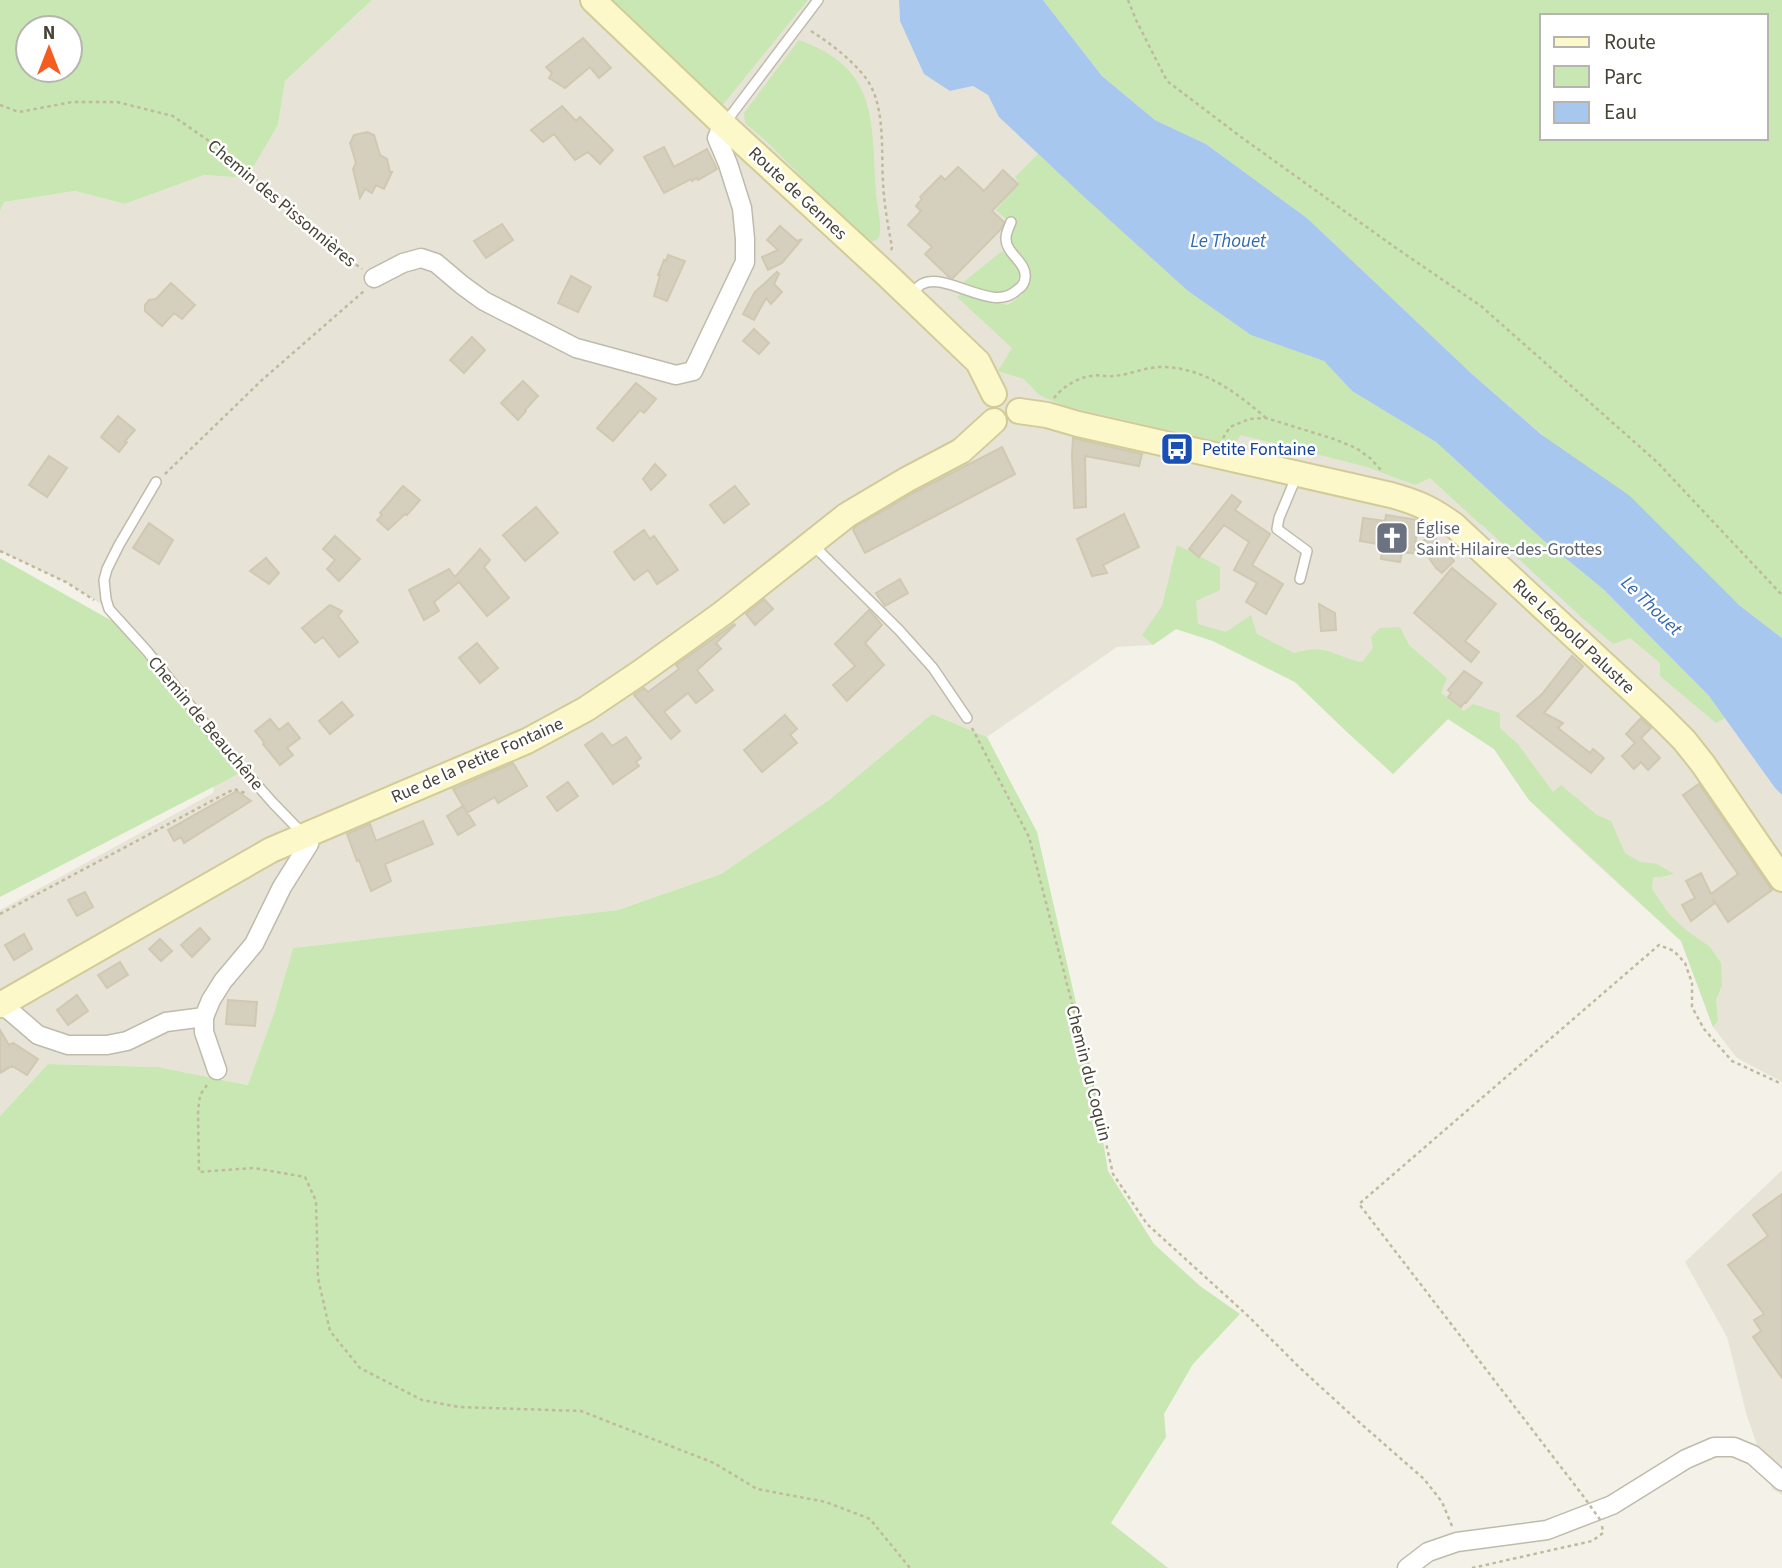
<svg xmlns="http://www.w3.org/2000/svg" width="1782" height="1568" font-family="'Source Sans 3',sans-serif">
<style>
.residential{fill:#e7e4d7}
.green{fill:#c8e7b2;fill-rule:evenodd}
.parking{fill:#e5e4e0}
.water{fill:#a7c7ee}
.building{fill:#d5cfbe;stroke:#d0c8b1;stroke-width:2}
.lines{fill:none;stroke-linecap:round;stroke-linejoin:round}
.lane-casing{stroke:#bfbbab;stroke-width:12}
.street-casing{stroke:#bfbbab;stroke-width:21}
.secondary-casing{stroke:#d2cb99;stroke-width:28}
.path{stroke:#c0b99d;stroke-width:2.5;stroke-dasharray:3.5 3.5;stroke-linecap:butt}
.lane{stroke:#fff;stroke-width:9}
.street{stroke:#fff;stroke-width:18}
.secondary{stroke:#fdf8c9;stroke-width:24}
.path-bridge{stroke:#c0b99d;stroke-width:2.5;stroke-dasharray:3.5 3.5;stroke-linecap:butt}
.labels{text-anchor:middle;stroke-width:5;stroke-linejoin:round;paint-order:stroke}
.street-label{font-size:18px;fill:#474337;stroke:#fff}
.transit-label{font-size:18px;fill:#164399;stroke:#fff;text-anchor:start}
.worship-label{font-size:18px;fill:#5b616d;stroke:#fff;text-anchor:start}
.water-label{font-size:19px;font-style:italic;fill:#3369b0;stroke:#fff}
</style>
<rect width="100%" height="100%" fill="#f4f2e8"/>
<path class="residential" d="M372 0H605L721 106 808 0H899L900 21 950 91 973 86 988 95 1000 117 1324 361 1352 391 1436 442 1709 696 1775 788 1782 795V1082L1737 1058 1713 1027 1681 941 1579 848 1529 800 1494 749 1448 719 1393 774 1347 732 1295 682 1213 641 1176 629 1153 645 1117 647 987 737 932 714 829 800 721 874 618 910 293 948 274 1013 249 1085 158 1067 48 1064 0 1116V910L213 793 220 743 109 609 66 582 0 551V211L4 202 75 191 125 204 204 175 247 178 278 125 285 81Z
M1782 1170V1495L1772 1489 1746 1413 1727 1337 1685 1262Z"/>
<path class="green" d="M0 0H372L285 81 278 125 247 178 204 175 125 204 75 191 4 202 0 211ZM28 28H70V70H28Z
M605 0H808L721 107Z
M1043 0H1782V638L1739 605 1472 374 1307 218 1206 144 1155 120 1102 76ZM1542 16H1766V138H1542Z
M799 40C879 69 871 119 876 191 876 205 884 228 878 239L868 243 765 140 745 123 744 113Z
M1038 154 1188 291 1251 335 1324 361 1352 391 1436 442 1542 539 1603 589 1709 696 1725 718 1716 723 1660 676V663L1630 638 1613 644 1580 616 1430 478 1415 485 1367 467 1241 435 1233 445 1065 406 1039 395 1024 379 998 371 1012 348 957 297 963 292 981 299 1008 305 1021 296 1028 284 1022 258 999 238 1007 226V220L996 210 1019 183 1015 177Z
M1002 251 1015 264 1020 273 1014 289C996 297 978 289 961 284Z
M1177 545 1220 567V590L1196 601 1198 624 1226 632 1251 615 1257 634 1294 653C1304 651 1313 648 1323 650 1336 652 1346 660 1362 662L1373 648 1371 637 1380 628 1400 627 1409 645 1447 678 1441 693 1464 711 1473 704 1500 713V728L1518 744 1553 792 1561 785 1597 815 1611 821 1625 853 1640 862 1657 864 1674 874 1660 877H1653L1652 889 1669 914 1686 930 1710 947 1721 963 1722 985 1716 1000 1718 1021 1713 1027 1681 941 1529 800 1494 749 1448 719 1393 774 1347 732 1295 682 1213 641 1176 629 1153 645 1142 635 1162 606Z
M0 558 114 622 242 772 0 897Z
M932 714 987 737 1037 832 1092 1073 1108 1171 1154 1244 1200 1286 1240 1314 1193 1364 1164 1414 1166 1437 1111 1523 1168 1568H0V1116L48 1064 158 1067 248 1085 274 1013 293 948 618 910 721 874 829 800Z"/>
<path class="parking" d="M1481 524 1580 616 1577 628 1480 539Z"/>
<path class="water" d="M899 0H1043L1102 76 1155 120 1206 144 1307 218 1472 374 1542 435 1630 496 1739 605 1782 638V795L1775 788 1709 696 1603 589 1542 539 1436 442 1352 391 1324 361 1251 335 1188 291 1081 194 999 117 988 95 973 86 950 91 924 74 900 21Z"/>
<path class="building" d="M583 38 611 68 599 78 590 67 565 88 549 78 552 73 546 67Z
M562 106 576 121 580 117 613 150 600 164 588 152 575 160 554 134 543 142 531 130Z
M367 132 374 135 380 155 387 159 390 172H392L384 189 376 185 372 193 365 189 360 198 353 169 356 163 350 143 354 135Z
M664 147 674 167 707 149 717 169 698 180 697 178 692 181 691 179 664 193 644 157Z
M958 167 984 191 1003 170 1018 184 992 211 1004 222 1001 229 953 278 949 277 925 254 932 247 908 225 921 211 916 206 922 199 920 197 941 176 945 180Z
M502 224 513 240 486 258 474 241Z
M780 226 797 241 802 239 782 263 768 270 762 257 778 250 767 240Z
M668 255 685 261 667 301 654 296 660 275H658L664 260 666 261Z
M777 272 779 274 774 284 782 292 771 304 766 298 754 320 743 314 755 292Z
M571 276 591 287 578 312 558 303Z
M171 283 195 305 182 319 174 313 162 326 145 311V305L149 300 156 299Z
M754 329 769 343 759 354 743 341Z
M472 337 485 350 464 373 450 360Z
M523 381 538 396 525 410 526 411 518 420 501 403Z
M636 383 656 399 644 413 640 410 613 441 597 428Z
M118 416 135 430 125 441 127 442 119 452 101 437Z
M1073 438 1142 454 1139 466 1085 456 1086 507 1074 508 1072 455Z
M1002 447 1015 474 865 553 853 530 855 527 913 493Z
M49 456 67 468 47 497 29 485Z
M655 464 666 475 651 490 643 479Z
M403 486 420 500 407 515 405 514 388 530 377 520 382 515 380 513Z
M735 486 749 504 724 523 710 505Z
M1232 495 1241 502 1235 510 1270 534 1252 565 1283 584 1266 614 1246 602 1257 583 1234 570 1249 542 1224 525 1199 557 1189 549Z
M536 507 558 533 525 561 503 535Z
M1124 514 1139 547 1103 565 1107 573 1092 576 1077 539Z
M1386 515 1418 520 1415 548 1432 534 1454 561 1442 573 1436 568 1427 555 1402 552 1400 562 1381 559 1383 545 1360 541 1363 518 1385 521Z
M149 523 173 540 159 564 133 548Z
M644 530 650 539 654 536 678 570 657 584 648 570 634 580 614 552Z
M335 536 360 559 339 581 327 569 335 560 323 549Z
M480 549 490 560 484 567 509 598 487 616 459 582 434 602 439 611 424 620 409 590 449 569 455 577Z
M266 558 279 573 269 584 250 571Z
M1452 568 1496 604 1465 641 1479 652 1471 662 1414 613Z
M900 579 908 593 885 606 876 593Z
M764 599 773 609 755 625 746 614Z
M1319 604 1335 613 1336 630 1321 631Z
M330 605 342 611 338 616 358 642 339 657 323 637 315 643 302 628Z
M869 610 882 625 865 643 884 665 847 701 833 685 855 666 835 644Z
M734 624 735 625 716 643 721 649 697 670 713 690 696 703 688 693 664 712 680 731 671 739 634 695 644 688 648 692 679 669 676 665Z
M477 643 498 668 480 683 459 658Z
M1572 656 1583 666 1544 713 1563 723 1558 728 1590 753 1593 749 1604 758 1591 773 1517 716 1542 694Z
M1464 671 1482 683 1466 703 1465 702 1461 707 1448 697 1451 693 1448 690Z
M342 702 353 715 330 734 319 721Z
M785 715 797 729 790 735 797 743 762 772 744 750Z
M1641 718 1651 728 1641 738 1660 758 1648 770 1641 762 1634 769 1622 756 1635 743 1626 734Z
M270 719 279 730 288 723 300 738 287 748 293 755 280 765 263 744 264 742 255 731Z
M602 733 612 746 626 737 641 758 636 762 639 766 613 784 585 745Z
M513 763 527 786 498 803 495 797 467 813 453 789Z
M568 782 578 796 557 811 547 797Z
M1699 784 1772 890 1728 922 1713 899 1715 903 1691 921 1682 905 1695 898 1686 881 1701 873 1711 894 1738 874 1683 795Z
M237 791 251 801 184 843 181 837 174 841 168 830Z
M463 806 475 825 458 835 447 816Z
M423 821 433 844 385 864 391 881 371 891 359 860 357 861 347 834 370 824 376 841Z
M85 892 93 907 77 916 68 900Z
M200 928 210 939 192 957 181 945Z
M24 934 32 949 14 960 5 945Z
M160 939 172 951 161 961 149 949Z
M120 962 128 975 107 988 98 975Z
M77 995 88 1011 68 1025 57 1010Z
M228 1000 257 1002 255 1026 226 1024Z
M0 1030 9 1045 13 1043 38 1059 27 1075 12 1066 0 1073Z
M1782 1194V1378L1753 1337 1761 1331 1754 1320 1764 1314 1728 1265 1768 1236 1753 1215Z"/>
<g class="lines">
<defs>
<path id="lane" d="M725 123 818 0
M911 295C914 292 918 286 922 284 947 271 993 314 1017 290 1020 288 1023 285 1024 282 1031 263 1005 255 1006 238 1006 233 1009 227 1011 222
M1297 475 1279 518 1277 529 1307 551 1300 579
M156 482 119 545 107 569 104 580 106 599 109 609 147 651 220 743 273 803 303 834
M812 544 899 630 933 668 967 718"/>
<path id="street" d="M374 278 403 263 421 258 436 263 462 285 484 301 576 348 676 375 693 371 745 262V239L742 208 728 164 717 138 723 124
M2 1004 38 1035 68 1045H107L127 1041 166 1022 204 1017
M217 1070 204 1032V1017L211 1000 223 981 254 944 282 887 309 844 304 835
M1407 1568 1428 1552 1457 1542 1547 1530 1612 1505 1686 1459 1714 1447H1734L1753 1455 1782 1481"/>
<path id="secondary" d="M593 0 723 124 886 274 978 362 994 394
M1019 411 1047 415 1078 424 1391 495C1417 502 1432 509 1454 525L1659 715 1684 740 1703 764 1782 879
M0 1005 271 850 527 741 586 709 641 672 723 613 847 515 906 480 961 451 994 421"/>
</defs>
<use href="#lane" class="lane-casing"/>
<use href="#street" class="street-casing"/>
<use href="#secondary" class="secondary-casing"/>
<path class="path" d="M1128 0 1136 20 1167 81 1241 137 1396 248 1481 306 1657 462 1782 595
M811 31C831 44 850 58 865 77 886 104 881 150 883 182 884 204 888 226 892 247L891 251
M0 105 19 112 72 102H117L173 116 232 157 320 239 362 269
M1054 398C1062 387 1079 377 1091 376 1098 374 1106 377 1113 376 1129 375 1145 367 1161 367 1203 367 1236 392 1266 418
M1223 438 1230 427 1249 419 1266 418 1334 439 1356 448 1370 458 1381 470
M165 474 262 380 364 291
M0 551 66 582 94 600
M972 728 1029 837 1089 1069 1113 1174 1147 1224 1246 1314 1299 1367 1359 1422 1424 1479 1442 1502 1452 1526
M0 914 234 789 248 794
M207 1085 200 1095 198 1112 199 1172 254 1168 305 1177 316 1201 318 1278 330 1331 360 1368 422 1400 459 1407 581 1411 714 1463 757 1489 826 1502 870 1519 910 1568
M1584 1497 1359 1204 1659 945 1674 951 1685 963 1692 983V1007L1704 1029 1732 1061 1782 1084
M1472 1568 1592 1541 1603 1533 1602 1526"/>
<use href="#lane" class="lane"/>
<use href="#street" class="street"/>
<use href="#secondary" class="secondary"/>
<path class="path-bridge" d="M1586 1500 1601 1521"/>
</g>
<defs>
<symbol id="bus-square" viewBox="-11 -11 22 22"><rect x="-9" y="-9" width="18" height="18" rx="4" fill="#1a4fb4" stroke="#fff"/><path d="M-5-6H5V4H4V6H2V4H-2V6H-4V4H-5ZM-3.5-4V0h7V-4ZM-3.5 1.2v1.5H-2V1.2ZM2 1.2v1.5H3.5V1.2Z" fill="#fff"/></symbol>
<symbol id="church-square" viewBox="-11 -11 22 22"><rect x="-9" y="-9" width="18" height="18" rx="4" fill="#6b7280" stroke="#fff"/><path d="M-1.2-6h2.4v3.5h3.3v2.4h-3.3V6h-2.4V-.1h-3.3v-2.4h3.3Z" fill="#fff"/></symbol>
</defs>
<g fill-rule="evenodd">
<use href="#bus-square" x="1158" y="430" width="38" height="38"/>
<use href="#church-square" x="1373" y="519" width="38" height="38"/>
</g>
<g class="labels">
<g class="street-label">
<text transform="translate(798 193) rotate(43)" y="6">Route de Gennes</text>
<text transform="translate(282 203) rotate(40)" y="6">Chemin des Pissonnières</text>
<text transform="translate(1574 636) rotate(43)" y="6">Rue Léopold Palustre</text>
<text transform="translate(206 723) rotate(50)" y="6">Chemin de Beauchêne</text>
<text transform="translate(477 760) rotate(-24)" y="6">Rue de la Petite Fontaine</text>
<text transform="translate(1089 1073) rotate(76)" y="6">Chemin du Coquin</text>
</g>
<g class="transit-label">
<text x="1202" y="455">Petite Fontaine</text>
</g>
<g class="worship-label">
<text x="1416" y="534">Église<tspan x="1416" dy="21">Saint-Hilaire-des-Grottes</tspan></text>
</g>
<g class="water-label">
<text x="1228" y="247">Le Thouet</text>
<text transform="translate(1652 605) rotate(44)" y="7">Le Thouet</text>
</g>
</g>
<rect x="1540" y="14" width="228" height="126" fill="#ffffff" stroke="#b5b4af" stroke-width="2"/>
<rect x="1554" y="37" width="35" height="10" fill="#fdf8c9" stroke="#b5b4af" stroke-width="2"/>
<text x="1604" y="49" font-size="21" fill="#474337">Route</text>
<rect x="1554" y="66" width="35" height="21" fill="#c8e7b2" stroke="#b5b4af" stroke-width="2"/>
<text x="1604" y="84" font-size="21" fill="#474337">Parc</text>
<rect x="1554" y="102" width="35" height="21" fill="#a7c7ee" stroke="#b5b4af" stroke-width="2"/>
<text x="1604" y="119" font-size="21" fill="#474337">Eau</text>
<g transform="translate(49 49)"><circle r="33" fill="#ffffff" stroke="#b5b4af" stroke-width="2"/>
<path d="M0-5L12 26L0 18L-12 26Z" fill="#f35d1f"/>
<text y="-10" font-size="19" font-weight="bold" text-anchor="middle" fill="#474337">N</text>
</g>
</svg>
